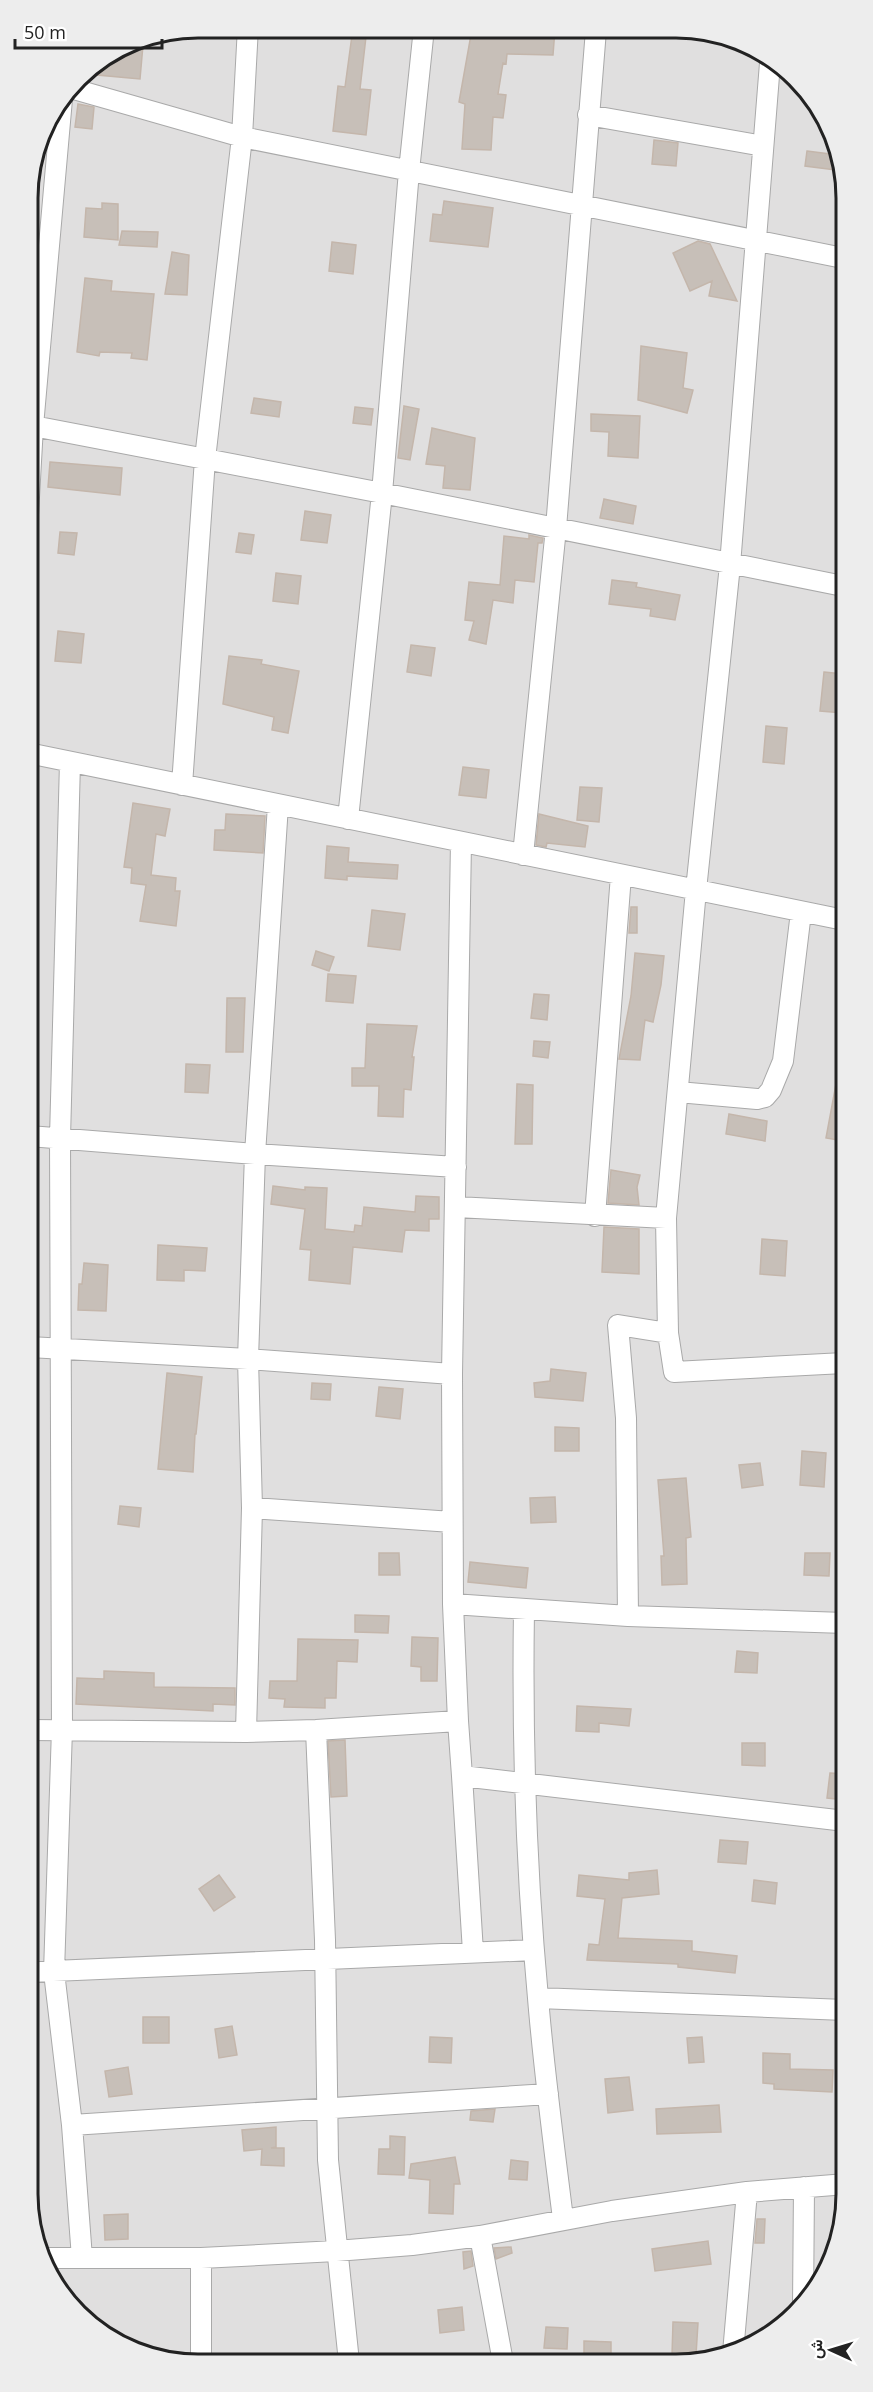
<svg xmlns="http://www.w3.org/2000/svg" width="873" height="2392" font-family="'Open Sans',Vazirmatn,sans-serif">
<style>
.residential{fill:#e0dfdf}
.building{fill:#c7bfb8;stroke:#c4b6ab;stroke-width:1.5}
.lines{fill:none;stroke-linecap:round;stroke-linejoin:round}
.street-casing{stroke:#a9a9a9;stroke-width:22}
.street{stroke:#fff;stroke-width:20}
.rim{fill:none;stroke:#222;stroke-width:3}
</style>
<rect width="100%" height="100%" fill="#f2efe9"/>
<path class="residential" d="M197 27 709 30 796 77 843 164 846 2206 833 2260 804 2307 761 2342 709 2362H164L77 2315 30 2228 27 186 45 122 85 69 132 40Z"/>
<path class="building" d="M353 28H367L360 89 371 90 366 135 333 131 338 86 345 87Z
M472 29H555L553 55 507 54 506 64 503 63 498 94 506 95 503 118 493 117 491 150 462 149 465 104 459 102Z
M137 39 136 45H143L140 79 97 75 99 61Z
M78 104 94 107 92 129 75 127Z
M654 140 678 143 676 166 652 164Z
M807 151 838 155 843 164V171L805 166Z
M444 201 493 208 488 247 430 241 433 214 442 215Z
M102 203 118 204V240L84 237 86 208 102 209Z
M122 231 158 232 157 247 119 245Z
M698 241 710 244 737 301 709 296 712 281 690 291 673 253Z
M332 242 356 245 353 274 329 271Z
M172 252 189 255 187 295 165 294Z
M85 278 112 281 111 291 154 294 147 360 131 358 132 353 100 352 99 356 77 352Z
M641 346 687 353 683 388 693 390 687 413 638 400Z
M254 398 281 402 279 417 251 413Z
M404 406 419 409 410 460 398 458Z
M355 407 373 409 371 425 353 423Z
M591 414 640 416 638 458 608 456 609 432 591 431Z
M432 428 475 438 470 490 443 488 445 466 426 464Z
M50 462 122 468 120 495 48 487Z
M604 499 636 506 633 524 600 518Z
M305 511 331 515 327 543 301 540Z
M60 532 77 533 74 555 58 553Z
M239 533 254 535 251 554 236 552Z
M529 535 543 538 542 543H538L534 582 515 580 513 603 493 600 486 644 469 640 474 621 465 620 469 582 500 585 504 536 529 539Z
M276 573 301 576 298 604 273 601Z
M612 580 637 583 636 587 680 595 675 620 650 616 651 609 609 604Z
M58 631 84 634 81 663 55 661Z
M411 645 435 648 431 676 407 672Z
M229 656 262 660 261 664 299 671 288 733 272 730 274 717 223 704Z
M824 672 843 674V713L820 711Z
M766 726 787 728 784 764 763 762Z
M463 767 489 770 486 798 459 795Z
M580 787 602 788 599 822 577 820Z
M133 803 170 809 165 836 156 834 151 875 176 878 175 891H180L176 926 140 921 146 885 131 883 132 868 124 867Z
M226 814 265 816 263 853 214 850 215 830H225Z
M539 814 588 826 585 847 547 843 546 847 536 845Z
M327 846 349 848 348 862 398 865 397 879 347 876V880L325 878Z
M631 907H637V933H629Z
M372 910 405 914 400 950 368 946Z
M316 951 334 957 329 971 312 965Z
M635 953 664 956 661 985 653 1022 645 1020 640 1060 619 1059 631 996Z
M328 974 356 976 353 1003 326 1001Z
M534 994 549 995 547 1020 531 1018Z
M227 998H245L243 1052H226Z
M367 1024 417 1026 412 1057H414L411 1090 404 1089 403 1117 378 1116 379 1086H352V1068H365Z
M534 1041 550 1042 548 1058 533 1056Z
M186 1064 210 1065 208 1093 185 1092Z
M517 1084 533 1085 532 1144H515Z
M836 1084H844V1141L826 1138Z
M729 1114 767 1121 765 1141 726 1134Z
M611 1170 640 1175 637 1187 639 1205 608 1203Z
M273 1186 305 1190V1187L327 1188 325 1229 354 1232 355 1225 362 1226 364 1207 415 1212 416 1196 439 1197V1219H429V1231L405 1230 402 1252 353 1247 350 1284 309 1280 311 1250 300 1249 305 1209 271 1204Z
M604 1227 639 1229V1274L602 1272Z
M762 1239 787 1241 785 1276 760 1274Z
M158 1245 207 1248 205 1271 184 1270V1281L157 1280Z
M84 1263 108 1265 106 1311 78 1310 79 1284H82Z
M551 1369 586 1373 583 1401 535 1397 534 1383 550 1381Z
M167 1373 202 1377 196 1434H195L193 1472 158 1469Z
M312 1383 331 1384 330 1400 311 1399Z
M379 1387 403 1389 400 1419 376 1416Z
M555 1427 579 1428V1451H555Z
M802 1451 826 1453 824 1487 800 1485Z
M760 1463 763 1485 742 1488 739 1465Z
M686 1478 691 1537 686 1538 687 1584 662 1585 661 1556H664L658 1480Z
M555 1497 556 1522 531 1523 530 1498Z
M120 1506 141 1508 139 1527 118 1524Z
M379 1553H399L400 1575H379Z
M805 1553H830L829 1576 804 1575Z
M470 1562 528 1568 526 1588 468 1582Z
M355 1615 389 1616 388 1633 355 1632Z
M412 1637 438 1638 437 1681H421V1667L411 1666Z
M298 1639 358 1640 357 1662 337 1661 336 1698H325V1708L284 1707 285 1699 269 1698 270 1681H297Z
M737 1651 758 1653 757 1673 735 1672Z
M104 1671 154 1673V1687L235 1688V1705L213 1704V1711L76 1704 77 1678 104 1679Z
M577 1706 631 1709 629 1726 599 1723V1732L576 1731Z
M345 1740 347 1796 331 1797 328 1741Z
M742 1743H765V1766L742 1765Z
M830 1773 845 1774V1800L827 1798Z
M720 1840 748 1842 746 1864 718 1862Z
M657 1870 659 1894 622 1898 618 1938 692 1941V1951L737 1956 735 1973 678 1967V1964L587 1960 589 1944 599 1945 605 1899 577 1896 579 1875 629 1880V1873Z
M219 1875 235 1897 214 1911 199 1889Z
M754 1880 777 1883 775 1904 752 1901Z
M143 2017H169V2043H143Z
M232 2026 237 2055 219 2058 215 2029Z
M430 2037 452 2038 451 2063 429 2062Z
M702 2037 704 2062 689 2063 687 2038Z
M763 2053 790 2054V2069L833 2070 832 2092 774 2089V2084L763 2083Z
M128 2067 132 2094 109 2097 105 2071Z
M629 2077 633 2110 608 2113 605 2079Z
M719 2105 721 2132 657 2134 656 2109Z
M495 2109 493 2122 470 2120 471 2111Z
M276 2127V2147L271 2148H284V2166L261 2165 262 2149 244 2151 242 2130Z
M390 2136 405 2137 404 2175 378 2174 379 2149H390Z
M455 2157 460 2184H454L453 2214 429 2213 430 2180 409 2178 411 2164Z
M511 2160 528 2162 527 2180 509 2179Z
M128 2214V2239L105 2240 104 2215Z
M757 2219H765L764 2243H755Z
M708 2241 711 2264 655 2271 652 2249Z
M511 2247 512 2253 496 2259 494 2248Z
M471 2251 473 2266 464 2269 463 2252Z
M462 2307 464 2330 440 2333 438 2310Z
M673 2322 698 2323 696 2355H672Z
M546 2327 568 2328 567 2349 544 2348Z
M584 2341 611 2342V2362H584Z"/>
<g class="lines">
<defs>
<path id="street" d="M70 88 242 137 843 258
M588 115 763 146
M28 425 382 493 843 586
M28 515 33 426 62 99
M28 753 844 920
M70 762 60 1138 62 1729 54 1972 72 2125 82 2258
M182 785 205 459 242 137 248 27
M348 819 382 493 409 171 424 28
M523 855 556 528 596 30
M678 1092 757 1099 765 1097 771 1090 783 1061 801 912
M29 1136 255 1154 456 1167
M456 1207 666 1218
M595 1216 621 875
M668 1333 674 1372 844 1363
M29 1347 248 1359 452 1374
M252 1508 452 1522
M453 1604 628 1616 845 1623
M524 1609C522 1739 526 1869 538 1998 544 2072 554 2146 563 2219
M628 1616 626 1418 618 1325 668 1333 666 1218 696 890 730 565 770 63
M458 1721 462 1776 845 1821
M30 1730 246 1732 316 1730 458 1721 453 1604 452 1374 461 842
M316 1730 325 1940 328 2160 349 2362
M246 1732 252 1508 248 1359 255 1154 278 805
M462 1776 473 1952
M30 1972 534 1950
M538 1998 845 2010
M72 2125 548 2094
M480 2236 503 2362
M46 2258H201L336 2251 412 2245 480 2236 612 2211 747 2192 846 2184
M803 2308 804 2187
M733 2353 747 2192
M201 2362V2258"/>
</defs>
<use href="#street" class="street-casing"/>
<use href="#street" class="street"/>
</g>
<path d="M0 0H873V2392H0ZM198 38H676A160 160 0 0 1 836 198V2194A160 160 0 0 1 676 2354H198A160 160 0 0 1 38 2194V198A160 160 0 0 1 198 38Z" fill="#ededed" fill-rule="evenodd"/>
<path class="rim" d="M198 38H676A160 160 0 0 1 836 198V2194A160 160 0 0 1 676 2354H198A160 160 0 0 1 38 2194V198A160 160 0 0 1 198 38Z"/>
<g transform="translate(831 2350) rotate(274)" stroke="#ffffff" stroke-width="4.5" paint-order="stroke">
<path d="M0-4.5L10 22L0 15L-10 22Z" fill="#222222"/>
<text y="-9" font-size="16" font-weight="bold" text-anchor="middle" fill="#222222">ش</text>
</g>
<path d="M15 39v9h147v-9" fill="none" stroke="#222222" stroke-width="3"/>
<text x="24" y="39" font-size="18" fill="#222222" stroke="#ffffff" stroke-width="4.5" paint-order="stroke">50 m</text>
</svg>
